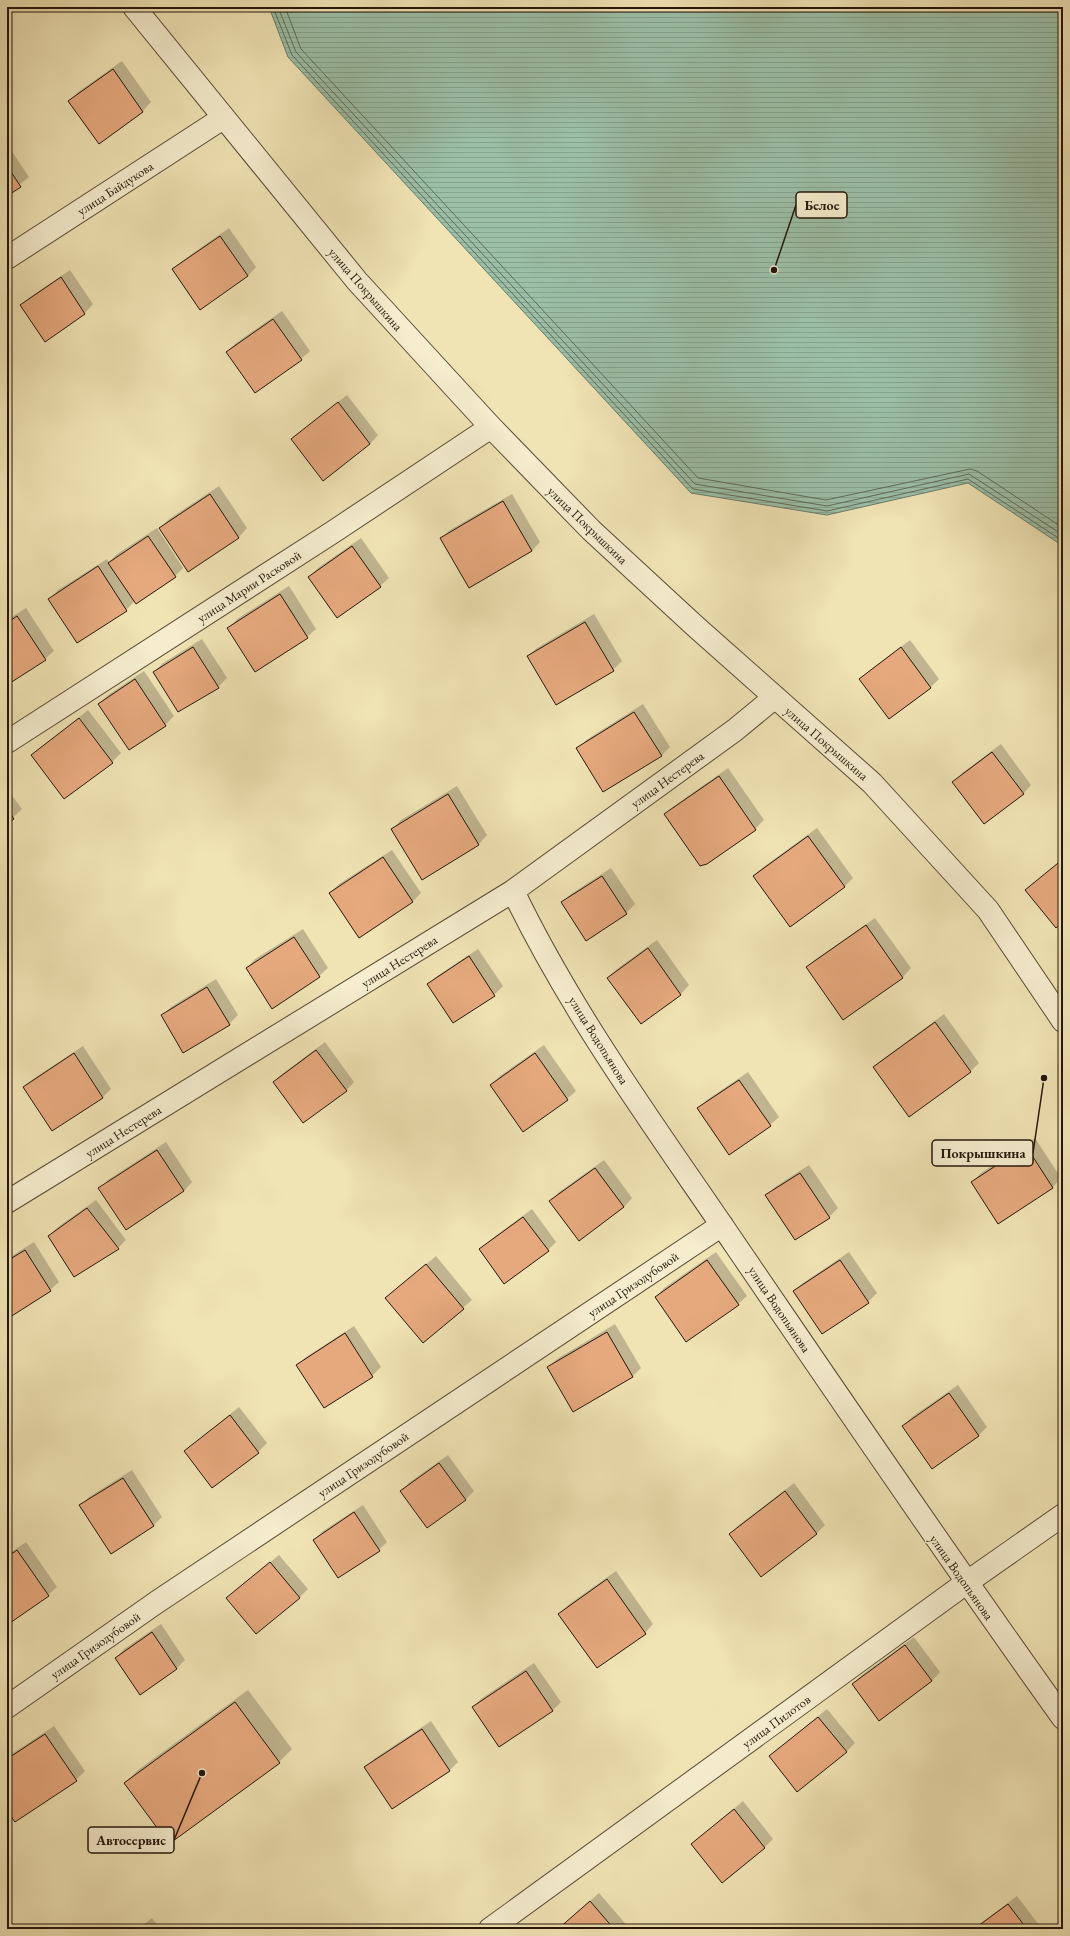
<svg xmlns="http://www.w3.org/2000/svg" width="1070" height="1936" font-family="'EB Garamond',serif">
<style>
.water{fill:url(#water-rules);stroke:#6b7b69}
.shadow{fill:#0003}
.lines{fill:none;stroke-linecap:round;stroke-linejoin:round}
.shore{stroke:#606a59;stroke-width:1}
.building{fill:#e6a97e;stroke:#24160b}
.minor-casing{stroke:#574935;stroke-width:24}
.minor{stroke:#f5edce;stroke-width:22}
.labels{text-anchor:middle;stroke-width:3;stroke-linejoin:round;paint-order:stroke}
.street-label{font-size:13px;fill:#24160b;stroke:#f5edce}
.leader{fill:none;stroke:#24160b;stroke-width:1.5}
.callout-dot{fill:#24160b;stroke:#f5edce;stroke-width:1.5}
.callout{fill:#f5edce;stroke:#24160b;stroke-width:1.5}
.callout-label{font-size:14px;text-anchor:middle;font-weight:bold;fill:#24160b}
</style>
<defs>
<pattern id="water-rules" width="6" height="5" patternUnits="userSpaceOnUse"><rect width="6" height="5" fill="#9bbfa7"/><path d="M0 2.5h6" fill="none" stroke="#85a38e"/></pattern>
</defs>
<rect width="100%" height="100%" fill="#f0e3b4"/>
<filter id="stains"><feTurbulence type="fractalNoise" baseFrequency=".005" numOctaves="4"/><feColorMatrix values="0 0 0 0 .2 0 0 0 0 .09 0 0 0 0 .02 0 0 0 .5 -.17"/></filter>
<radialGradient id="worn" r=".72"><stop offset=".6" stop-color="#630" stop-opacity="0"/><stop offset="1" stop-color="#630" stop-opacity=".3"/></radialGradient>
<path class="water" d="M269 7H1063V546L968 483 827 515 691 493 288 57Z"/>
<path class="shadow" d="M122 61 151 102 143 111 99 142 70 101 78 92Z
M7 144 29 177 7 195Z
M229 228 256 267 248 276 201 308 173 269 182 261Z
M70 270 93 304 85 313 45 340 21 305 30 297Z
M282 311 310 351 301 359 227 352 236 343Z
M347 395 378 435 370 444 292 439Z
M219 486 247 528 239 537 188 571 160 528 169 519Z
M512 494 540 542 532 551 442 538 450 530Z
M157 528 183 568 175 576 135 601 126 610 78 642 50 599 58 590 107 559 109 562 117 554Z
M361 538 389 578 380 586 309 577 318 568Z
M289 586 316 629 307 637 229 628 237 619Z
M26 608 54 651 45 659 7 684V620Z
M594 614 622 661 613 670 528 656 537 648Z
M202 639 227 678 218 687 154 672 163 663Z
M910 640 939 679 931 687 889 718 860 679 869 671Z
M144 671 174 716 165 725 130 749 99 704 108 695Z
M643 704 670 747 661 756 578 749 586 740Z
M88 710 121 753 112 762 32 755Z
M1001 744 1031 785 1023 794 954 782 962 773Z
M728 768 764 820 755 829 706 863 665 814 674 806Z
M457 786 487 835 479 844 423 878 393 829 401 820Z
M7 789 22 809 7 823Z
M817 828 853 878 845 886 791 926 754 876 762 868Z
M392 850 421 893 412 902 330 893 339 884Z
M1063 859V921L1026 890Z
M611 868 635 904 626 913 562 902 571 894Z
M875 918 911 968 903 977 843 1019 807 967 816 959Z
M303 929 328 968 319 976 247 968 255 959Z
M657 940 689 985 681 994 641 1023 608 978 617 969Z
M478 949 503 986 494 995 429 984 437 976Z
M216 979 238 1015 229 1024 162 1016 171 1007Z
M944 1014 979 1063 971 1071 909 1116 874 1067 883 1059Z
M325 1042 354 1082 346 1091 274 1082 282 1074Z
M544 1045 576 1091 567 1099 491 1085 500 1076Z
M83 1046 111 1089 103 1097 52 1130 24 1087 33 1079Z
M748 1072 779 1117 770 1125 698 1109 707 1100Z
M1035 1138 1061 1178 1053 1187 998 1222 972 1182 981 1173Z
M166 1142 192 1182 184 1191 100 1189 108 1180Z
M604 1160 632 1198 624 1207 579 1239 551 1201 559 1192Z
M809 1165 838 1208 829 1217 767 1195 775 1187Z
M96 1200 126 1240 118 1248 49 1236 58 1227Z
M532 1209 556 1242 548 1250 480 1249 489 1241Z
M34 1242 59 1282 50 1290 7 1318V1259Z
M716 1252 747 1296 738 1304 656 1297 664 1288Z
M849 1252 877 1293 868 1302 822 1333 794 1291 803 1283Z
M436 1256 472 1300 423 1342 386 1298Z
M615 1324 641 1368 633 1376 548 1367 557 1359Z
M354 1326 381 1367 372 1376 297 1365 306 1357Z
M958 1385 987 1427 979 1435 903 1426 912 1417Z
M239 1407 267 1443 258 1452 185 1451Z
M448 1455 474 1491 465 1500 401 1491 410 1482Z
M132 1470 162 1517 154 1525 111 1553 81 1505 89 1497Z
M794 1483 825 1525 817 1533 762 1575 730 1534 739 1525Z
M363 1505 387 1542 379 1550 314 1540 323 1531Z
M26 1542 57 1587 48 1595 7 1624V1555Z
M279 1555 308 1589 299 1598 236 1590Z
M616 1571 653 1624 645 1633 560 1614 568 1605Z
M161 1624 185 1660 177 1668 140 1694 116 1658 124 1649Z
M914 1637 940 1672 932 1681 853 1684 862 1675Z
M534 1663 561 1702 552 1711 473 1707 482 1698Z
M248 1690 292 1749 279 1762 125 1783 138 1770Z
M827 1709 855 1743 846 1752 770 1756Z
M431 1721 458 1762 449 1771 366 1767 374 1759Z
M54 1726 85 1771 76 1780 7 1809V1757Z
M743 1801 773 1839 764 1848 693 1844Z
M599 1893 630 1929H559Z
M1017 1896 1042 1929H973Z
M152 1918 160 1929H138Z"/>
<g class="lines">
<path class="shore" d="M273 7 292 55 693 489 827 511 968 479 1063 541
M278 7 296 52 695 484 827 506 969 474 1063 535
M285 7 301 49 698 478 826 500 970 469 977 471 1063 528"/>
</g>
<path class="building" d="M113 69 143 112 99 144 68 101Z
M7 166 21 187 7 196Z
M220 236 248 276 200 310 172 269Z
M61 277 85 314 45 342 20 305Z
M273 319 302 360 255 393 226 352Z
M338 402 370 444 323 481 291 439Z
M210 494 239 538 188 572 159 528Z
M503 501 532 551 469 588 440 538Z
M148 536 176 577 136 604 108 563Z
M352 546 381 587 337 618 308 577Z
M98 566 127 611 77 643 48 599Z
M280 594 308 638 255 672 227 628Z
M17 616 46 660 7 685V623Z
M585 622 614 671 556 705 527 656Z
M193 647 219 688 178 712 153 672Z
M901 647 931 688 889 719 859 679Z
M135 679 166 726 129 750 98 704Z
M634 712 662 756 603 792 576 748Z
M79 718 113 763 64 799 31 755Z
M992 752 1024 794 984 824 952 782Z
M719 776 756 830 707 864 700 866 664 814Z
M448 794 479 845 422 880 391 829Z
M7 809 14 819 7 824Z
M808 836 845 887 790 927 753 876Z
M383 857 413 902 359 938 329 893Z
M1063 859V922L1056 928 1025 890Z
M602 876 627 914 586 941 561 902Z
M866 925 903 978 843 1020 806 967Z
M294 937 320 977 272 1009 246 968Z
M648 948 681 995 641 1024 607 978Z
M469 956 495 996 453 1023 427 984Z
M207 987 230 1025 183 1053 161 1015Z
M935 1022 971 1072 909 1117 873 1067Z
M316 1050 347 1091 303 1123 273 1082Z
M74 1053 103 1098 52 1131 23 1087Z
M535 1053 568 1100 523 1132 490 1085Z
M739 1080 771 1126 729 1155 697 1108Z
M1026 1146 1053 1188 998 1224 971 1182Z
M157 1150 184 1191 126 1230 98 1188Z
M595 1168 624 1207 579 1241 549 1201Z
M800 1173 830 1218 795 1240 765 1195Z
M87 1208 119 1249 74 1277 48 1236Z
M523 1217 549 1251 504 1284 479 1249Z
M25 1250 51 1291 7 1319V1261Z
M707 1260 739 1305 686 1342 655 1297Z
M840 1260 869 1303 822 1334 793 1291Z
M426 1264 464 1309 423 1343 385 1298Z
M607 1332 633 1377 573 1412 547 1367Z
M345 1333 373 1377 324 1408 296 1365Z
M949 1393 979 1436 932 1469 902 1426Z
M230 1415 259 1453 212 1488 184 1451Z
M439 1463 466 1500 427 1528 400 1491Z
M123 1478 154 1526 111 1554 79 1505Z
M785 1491 817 1534 761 1577 729 1534Z
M354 1512 380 1551 338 1578 313 1540Z
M17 1550 49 1596 7 1625V1557Z
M270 1562 300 1598 256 1634 226 1598Z
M607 1579 646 1634 597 1668 558 1614Z
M152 1632 177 1669 140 1695 115 1658Z
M905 1645 932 1681 879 1721 852 1684Z
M526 1671 553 1711 499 1747 472 1707Z
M235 1702 280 1763 169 1844 124 1783Z
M818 1717 847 1752 797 1792 769 1756Z
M422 1729 450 1771 392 1809 364 1767Z
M45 1734 77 1781 15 1822 7 1811V1759Z
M734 1809 765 1848 722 1883 691 1844Z
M590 1901 614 1929H558Z
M1008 1904 1027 1929H974Z"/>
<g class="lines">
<defs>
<path id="minor" d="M134 7 357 281 491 427 591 530 695 626 872 783 988 910 1063 1021
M7 258 223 118
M7 742 333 532 491 427
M513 891C573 1016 658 1131 736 1246 844 1404 951 1562 1063 1718
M7 1202 513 891 735 730 775 697
M7 1707 157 1602 722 1225
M490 1929 966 1583 1063 1515"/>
</defs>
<use href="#minor" class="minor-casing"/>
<use href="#minor" class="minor"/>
</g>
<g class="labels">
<g class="street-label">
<text transform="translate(115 188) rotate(-33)" y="5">улица Байдукова</text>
<text transform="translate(366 289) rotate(49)" y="5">улица Покрышкина</text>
<text transform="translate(588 525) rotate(44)" y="5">улица Покрышкина</text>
<text transform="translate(249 586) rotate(-33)" y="5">улица Марии Расковой</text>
<text transform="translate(827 743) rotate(41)" y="5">улица Покрышкина</text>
<text transform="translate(667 779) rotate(-36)" y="5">улица Нестерева</text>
<text transform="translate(399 961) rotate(-32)" y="5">улица Нестерева</text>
<text transform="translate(599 1040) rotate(58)" y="5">улица Водопьянова</text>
<text transform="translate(123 1131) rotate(-32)" y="5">улица Нестерева</text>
<text transform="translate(633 1284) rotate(-34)" y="5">улица Гризодубовой</text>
<text transform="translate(780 1309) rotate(56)" y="5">улица Водопьянова</text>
<text transform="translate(363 1464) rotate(-34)" y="5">улица Гризодубовой</text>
<text transform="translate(962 1577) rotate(55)" y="5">улица Водопьянова</text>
<text transform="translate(95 1645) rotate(-35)" y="5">улица Гризодубовой</text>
<text transform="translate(776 1721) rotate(-36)" y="5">улица Пилотов</text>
</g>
</g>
<path class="leader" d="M774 270L796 205M1044 1078L1033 1153M202 1773L174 1840"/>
<g class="callout-dot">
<circle cx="774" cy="270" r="4"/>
<circle cx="1044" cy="1078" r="4"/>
<circle cx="202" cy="1773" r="4"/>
</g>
<g class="callout">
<rect x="796" y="192" width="51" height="26" rx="4"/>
<rect x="932" y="1140" width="101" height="26" rx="4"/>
<rect x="88" y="1827" width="86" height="26" rx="4"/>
</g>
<g class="callout-label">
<text x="822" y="210">Белое</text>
<text x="983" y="1158">Покрышкина</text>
<text x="131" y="1845">Автосервис</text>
</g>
<rect width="1070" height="1936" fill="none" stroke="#f0e3b4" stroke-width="24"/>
<rect x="8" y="8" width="1054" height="1920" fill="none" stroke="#24160b" stroke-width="2"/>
<rect x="12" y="12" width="1046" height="1912" fill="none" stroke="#24160b"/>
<rect width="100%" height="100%" filter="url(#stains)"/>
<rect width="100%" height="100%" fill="url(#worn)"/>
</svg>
